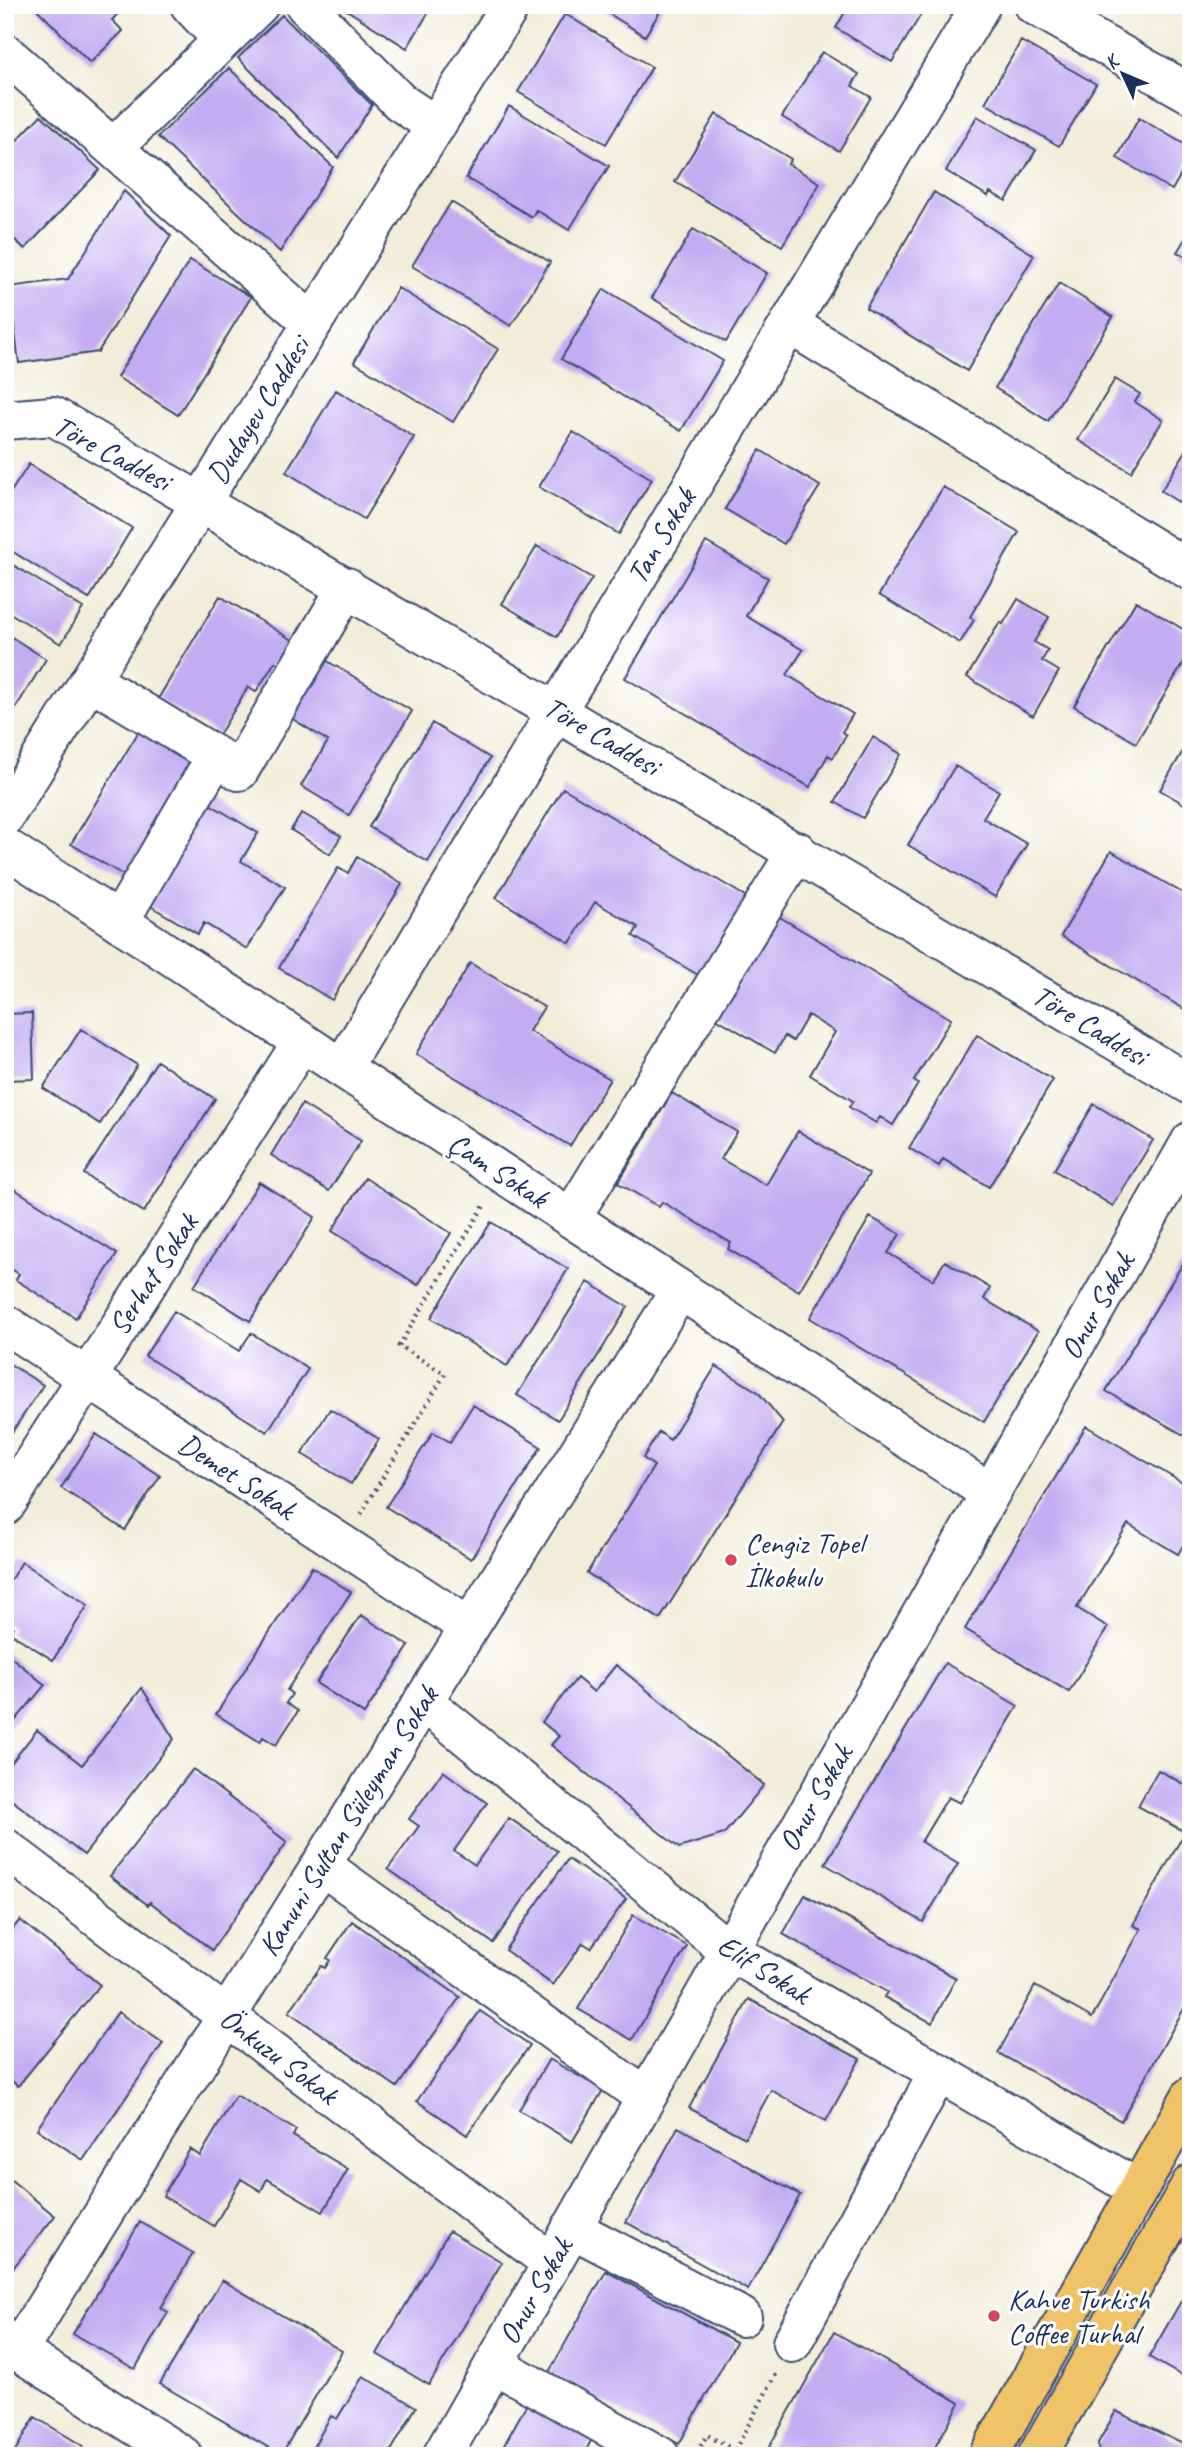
<svg xmlns="http://www.w3.org/2000/svg" width="1196" height="2461" font-family="Caveat,sans-serif">
<style>
.building{fill:#c4acf2}
.lines{fill:none;stroke-linecap:round;stroke-linejoin:round}
.minor-casing{stroke:#3b4c70;stroke-width:42}
.highway-casing{stroke:#3b4c70;stroke-width:42}
.path{stroke:#3b4c70;stroke-width:4.5;stroke-dasharray:2 5;stroke-linecap:butt}
.minor{stroke:#fff;stroke-width:38}
.highway{stroke:#f0c369;stroke-width:38}
.poi-dot{fill:#d1495b;stroke:#fff;stroke-width:2.5}
.labels{text-anchor:middle;stroke-width:6;stroke-linejoin:round;paint-order:stroke}
.street-label{font-size:30px;fill:#1b2f5e;stroke:#fff}
.poi-label{font-size:30px;fill:#1b2f5e;stroke:#fff;text-anchor:start}
</style>
<rect width="100%" height="100%" fill="#fff"/>
<filter id="ink" filterUnits="userSpaceOnUse"><feTurbulence type="fractalNoise" baseFrequency=".0143" numOctaves="2"/><feDisplacementMap in="SourceGraphic" scale="14" xChannelSelector="R" yChannelSelector="G"/><feConvolveMatrix kernelMatrix="1 2 1 2 8 2 1 2 1" color-interpolation-filters="sRGB"/></filter>
<filter id="wash" filterUnits="userSpaceOnUse"><feTurbulence type="fractalNoise" baseFrequency=".00686" numOctaves="4" result="noise"/><feDisplacementMap in="SourceGraphic" scale="28" xChannelSelector="R" yChannelSelector="G"/><feGaussianBlur stdDeviation="1.57" result="paint"/><feColorMatrix in="noise" values="0 0 0 0 0 0 0 0 0 0 0 0 0 0 0 0 0 1.4 0 .05"/><feComposite in="paint" operator="in"/></filter>
<g filter="url(#wash)">
<rect width="100%" height="100%" fill="#f2edd9"/>
<g id="blocks">
<path class="building" d="M33 5H126L112 20 123 31 90 63Z
M339 5H433L407 48Z
M595 5H664L645 36Z
M849 5H921L925 8 892 62 836 28Z
M565 14 652 67 606 144 518 92Z
M282 15 372 105 338 158 238 58Z
M1021 41 1096 84 1059 146 985 103Z
M822 52 859 74 852 86 871 97 839 151 782 117Z
M229 68 333 167 280 252 158 137Z
M509 106 609 166 569 230 536 210 532 217 466 178Z
M716 114 791 159 788 164 820 183 782 246 675 182Z
M41 115 100 170 25 249 5 231V153Z
M977 116 1036 150 1006 201 990 192 988 196 946 171Z
M1139 118 1191 148V157L1172 190 1117 158Z
M124 191 171 236 98 352 19 363 9 287 68 279Z
M934 192 1034 255 967 371 866 308Z
M451 202 550 262 511 326 412 266Z
M693 229 767 273 726 342 652 298Z
M1191 229V259L1177 252Z
M190 260 251 297 178 415 117 377Z
M1059 283 1113 317 1048 421 995 388Z
M398 288 498 349 453 422 354 362Z
M604 289 723 361 681 431 561 359Z
M1115 379 1140 394 1135 402 1163 420 1131 472 1078 440Z
M336 390 414 437 364 519 286 472Z
M573 432 652 479 619 534 539 487Z
M1191 443V510L1161 491Z
M760 450 820 486 784 544 725 509Z
M29 464 132 528 89 599 5 547V501Z
M943 487 1019 532 970 617 974 620 960 643 879 595Z
M706 542 768 578 746 616 803 650 787 675 853 714 842 732 846 735 833 758 828 755 810 787 625 678Z
M537 546 592 578 557 637 502 604Z
M5 560 83 608 61 644 5 610Z
M220 596 299 644 284 668 275 662 256 692 248 687 219 735 158 699Z
M1018 599 1049 617 1034 642 1048 650 1042 661 1059 671 1033 716 967 677 1000 622 1003 624Z
M1136 601 1191 634V650L1136 743 1074 706Z
M5 633 46 659 5 725Z
M322 658 412 711 349 815 301 786 328 741 288 716Z
M432 723 490 758 428 862 369 827Z
M139 731 196 765 128 878 71 844Z
M873 737 901 754 863 818 835 802Z
M1189 741 1191 742V808L1160 790Z
M955 766 999 791 983 818 1027 844 995 897 908 845Z
M563 788 750 899 703 978 633 936 638 927 595 902 570 943 496 898Z
M203 800 258 833 241 861 285 887 247 949 204 923 198 934 142 901Z
M302 813 341 836 330 854 291 830Z
M1111 851 1191 898V1013L1061 936Z
M357 857 402 884 332 1000 279 968 338 868 348 873Z
M778 916 951 1019 914 1081 918 1084 893 1125 880 1117 876 1123 849 1107 853 1101 810 1075 835 1032 808 1015 793 1041 785 1036 775 1053 716 1018Z
M470 963 544 1007 529 1031 610 1079 570 1146 416 1054Z
M32 1013 34 1079 5 1080V1014Z
M81 1029 137 1065 100 1124 43 1088Z
M977 1035 1053 1080 989 1187 943 1159 939 1166 909 1148Z
M157 1061 215 1099 144 1212 84 1174Z
M672 1093 737 1132 721 1159 766 1185 798 1131 869 1174 799 1291 728 1249 731 1243 686 1216 662 1202 659 1207 618 1183Z
M302 1104 361 1141 329 1191 271 1155Z
M1094 1104 1153 1140 1113 1206 1054 1170Z
M365 1178 451 1233 418 1285 332 1231Z
M259 1182 315 1217 250 1321 194 1286Z
M5 1183 117 1254 76 1318 16 1280 19 1274 5 1265Z
M870 1217 900 1234 888 1253 933 1280 945 1261 990 1288 984 1299 1038 1331 984 1422 810 1318Z
M491 1222 568 1269 507 1366 431 1318Z
M1191 1250V1439L1106 1391Z
M588 1282 628 1307 558 1420 517 1395Z
M174 1311 239 1351 251 1333 308 1369 267 1432 145 1356Z
M5 1361 43 1385 5 1443Z
M716 1366 758 1392 783 1422 660 1619 587 1573 654 1466 643 1458 659 1432 670 1440Z
M473 1405 541 1447 471 1559 386 1507 433 1432 450 1442Z
M330 1409 379 1439 351 1484 302 1454Z
M1086 1426 1191 1488V1532L1178 1554 1128 1524 1077 1608 1108 1627 1069 1692 965 1629Z
M96 1434 160 1476 125 1530 61 1488Z
M22 1562 88 1605 53 1660 9 1632 13 1627 5 1622V1588Z
M312 1567 351 1592 287 1690 292 1694 286 1703 298 1711 276 1745 263 1737 260 1742 216 1714Z
M361 1615 409 1646 364 1714 316 1683Z
M5 1652 45 1685 5 1733Z
M945 1663 1018 1706 960 1803 948 1797 921 1842 958 1864 923 1922 825 1864Z
M616 1665 764 1785 724 1834 679 1848 551 1745 559 1736 542 1722 577 1678 594 1692Z
M142 1688 174 1739 84 1855 5 1795V1771L37 1730 82 1765Z
M193 1769 287 1842 212 1950 150 1902 148 1905 110 1876Z
M1158 1770 1191 1788V1996L1121 2121 998 2053 1035 1986 1092 2018 1141 1929 1133 1925 1185 1832 1138 1806Z
M443 1771 487 1803 454 1851 475 1865 509 1818 557 1851 493 1943 388 1869 419 1826 409 1819Z
M568 1859 626 1899 591 1948 583 1943 553 1985 505 1950Z
M805 1895 956 1978 932 2023 884 1997 887 1992 783 1934Z
M633 1915 687 1946 632 2040 578 2009Z
M20 1920 100 1985 18 2086 5 2075V1938Z
M352 1921 460 1997 397 2087 289 2012 321 1966 325 1968 330 1960 327 1958Z
M749 1999 860 2059 826 2121 771 2090 745 2138 689 2108Z
M480 2011 530 2045 467 2135 417 2101Z
M118 2012 163 2043 83 2160 37 2129Z
M549 2059 603 2090 572 2142 519 2110Z
M236 2095 296 2130 293 2136 348 2169 323 2212 267 2179 261 2191 241 2179 214 2226 163 2196 190 2149 200 2156Z
M678 2127 800 2195 748 2290 626 2222Z
M5 2175 55 2216 5 2278Z
M140 2222 193 2253 161 2308 168 2312 135 2369 73 2334Z
M449 2231 502 2262 429 2385 377 2354Z
M606 2271 736 2342 679 2444 549 2372Z
M222 2280 342 2351 281 2455 160 2384Z
M1191 2284V2381L1149 2357Z
M834 2332 960 2403 930 2456H785L769 2447Z
M363 2376 416 2407 388 2456H308L331 2416 337 2419Z
M529 2400 594 2435 583 2456H498Z
M1116 2411 1191 2448V2456H1099L1098 2443Z
M35 2417 83 2446 77 2456H12Z"/>
</g>
</g>
<g filter="url(#ink)">
<use href="#blocks" fill-opacity="0" stroke="#3b4c70" stroke-width="2"/>
<g class="lines">
<defs>
<path id="minor" d="M305 5 400 102 436 126
M1034 5 1191 94
M223 40 259 5
M5 53 312 323
M113 148 223 40 190 5
M789 324 1191 571
M5 420 53 416 1191 1085
M90 680 216 756 119 922
M216 756 239 771 347 587
M5 816 511 5
M5 847 990 1493
M342 1068 981 5
M571 1218 797 851
M5 1324 469 1627
M5 1506 302 1042
M423 1701 728 1950 1138 2189
M5 1848 552 2263
M321 1865 645 2097
M571 2228 742 2317
M5 2343 183 2456
M792 2343 938 2073
M17 2352 680 1290
M494 2364 660 2456
M442 2456 1191 1141"/>
<path id="highway" d="M988 2456 1191 2096
M1037 2456 1191 2184"/>
</defs>
<use href="#minor" class="minor-casing"/>
<use href="#highway" class="highway-casing"/>
<path class="path" d="M361 1514 445 1374 399 1346 485 1204
M735 2450 776 2374
M697 2452 707 2435 745 2456"/>
<use href="#minor" class="minor"/>
<use href="#highway" class="highway"/>
</g>
</g>
<g class="poi-dot">
<circle cx="731" cy="1560" r="7"/>
<circle cx="994" cy="2316" r="7"/>
</g>
<g class="labels">
<g class="street-label">
<text transform="translate(258 410) rotate(-58)" y="10">Dudayev Caddesi</text>
<text transform="translate(112 453) rotate(28)" y="10">Töre Caddesi</text>
<text transform="translate(661 536) rotate(-59)" y="10">Tan Sokak</text>
<text transform="translate(602 736) rotate(30)" y="10">Töre Caddesi</text>
<text transform="translate(1090 1025) rotate(31)" y="10">Töre Caddesi</text>
<text transform="translate(498 1170) rotate(33)" y="10">Çam Sokak</text>
<text transform="translate(153 1274) rotate(-57)" y="10">Serhat Sokak</text>
<text transform="translate(1097 1306) rotate(-60)" y="10">Onur Sokak</text>
<text transform="translate(237 1476) rotate(33)" y="10">Demet Sokak</text>
<text transform="translate(815 1798) rotate(-60)" y="10">Onur Sokak</text>
<text transform="translate(348 1821) rotate(-58)" y="10">Kanuni Sultan Süleyman Sokak</text>
<text transform="translate(764 1969) rotate(32)" y="10">Elif Sokak</text>
<text transform="translate(279 2056) rotate(37)" y="10">Önkuzu Sokak</text>
<text transform="translate(535 2291) rotate(-60)" y="10">Onur Sokak</text>
</g>
<g class="poi-label">
<text x="745" y="1553">Cengiz Topel<tspan x="745" dy="34">İlkokulu</tspan></text>
<text x="1008" y="2309">Kahve Turkish<tspan x="1008" dy="34">Coffee Turhal</tspan></text>
</g>
</g>
<rect width="1196" height="2461" fill="none" stroke="#fff" stroke-width="28"/>
<g transform="translate(1123 74) rotate(314)" stroke="#ffffff" stroke-width="5" paint-order="stroke">
<path d="M0-5L12 26L0 18L-12 26Z" fill="#1b2f5e"/>
<text y="-10" font-size="19" font-weight="bold" text-anchor="middle" fill="#1b2f5e">K</text>
</g>
</svg>
